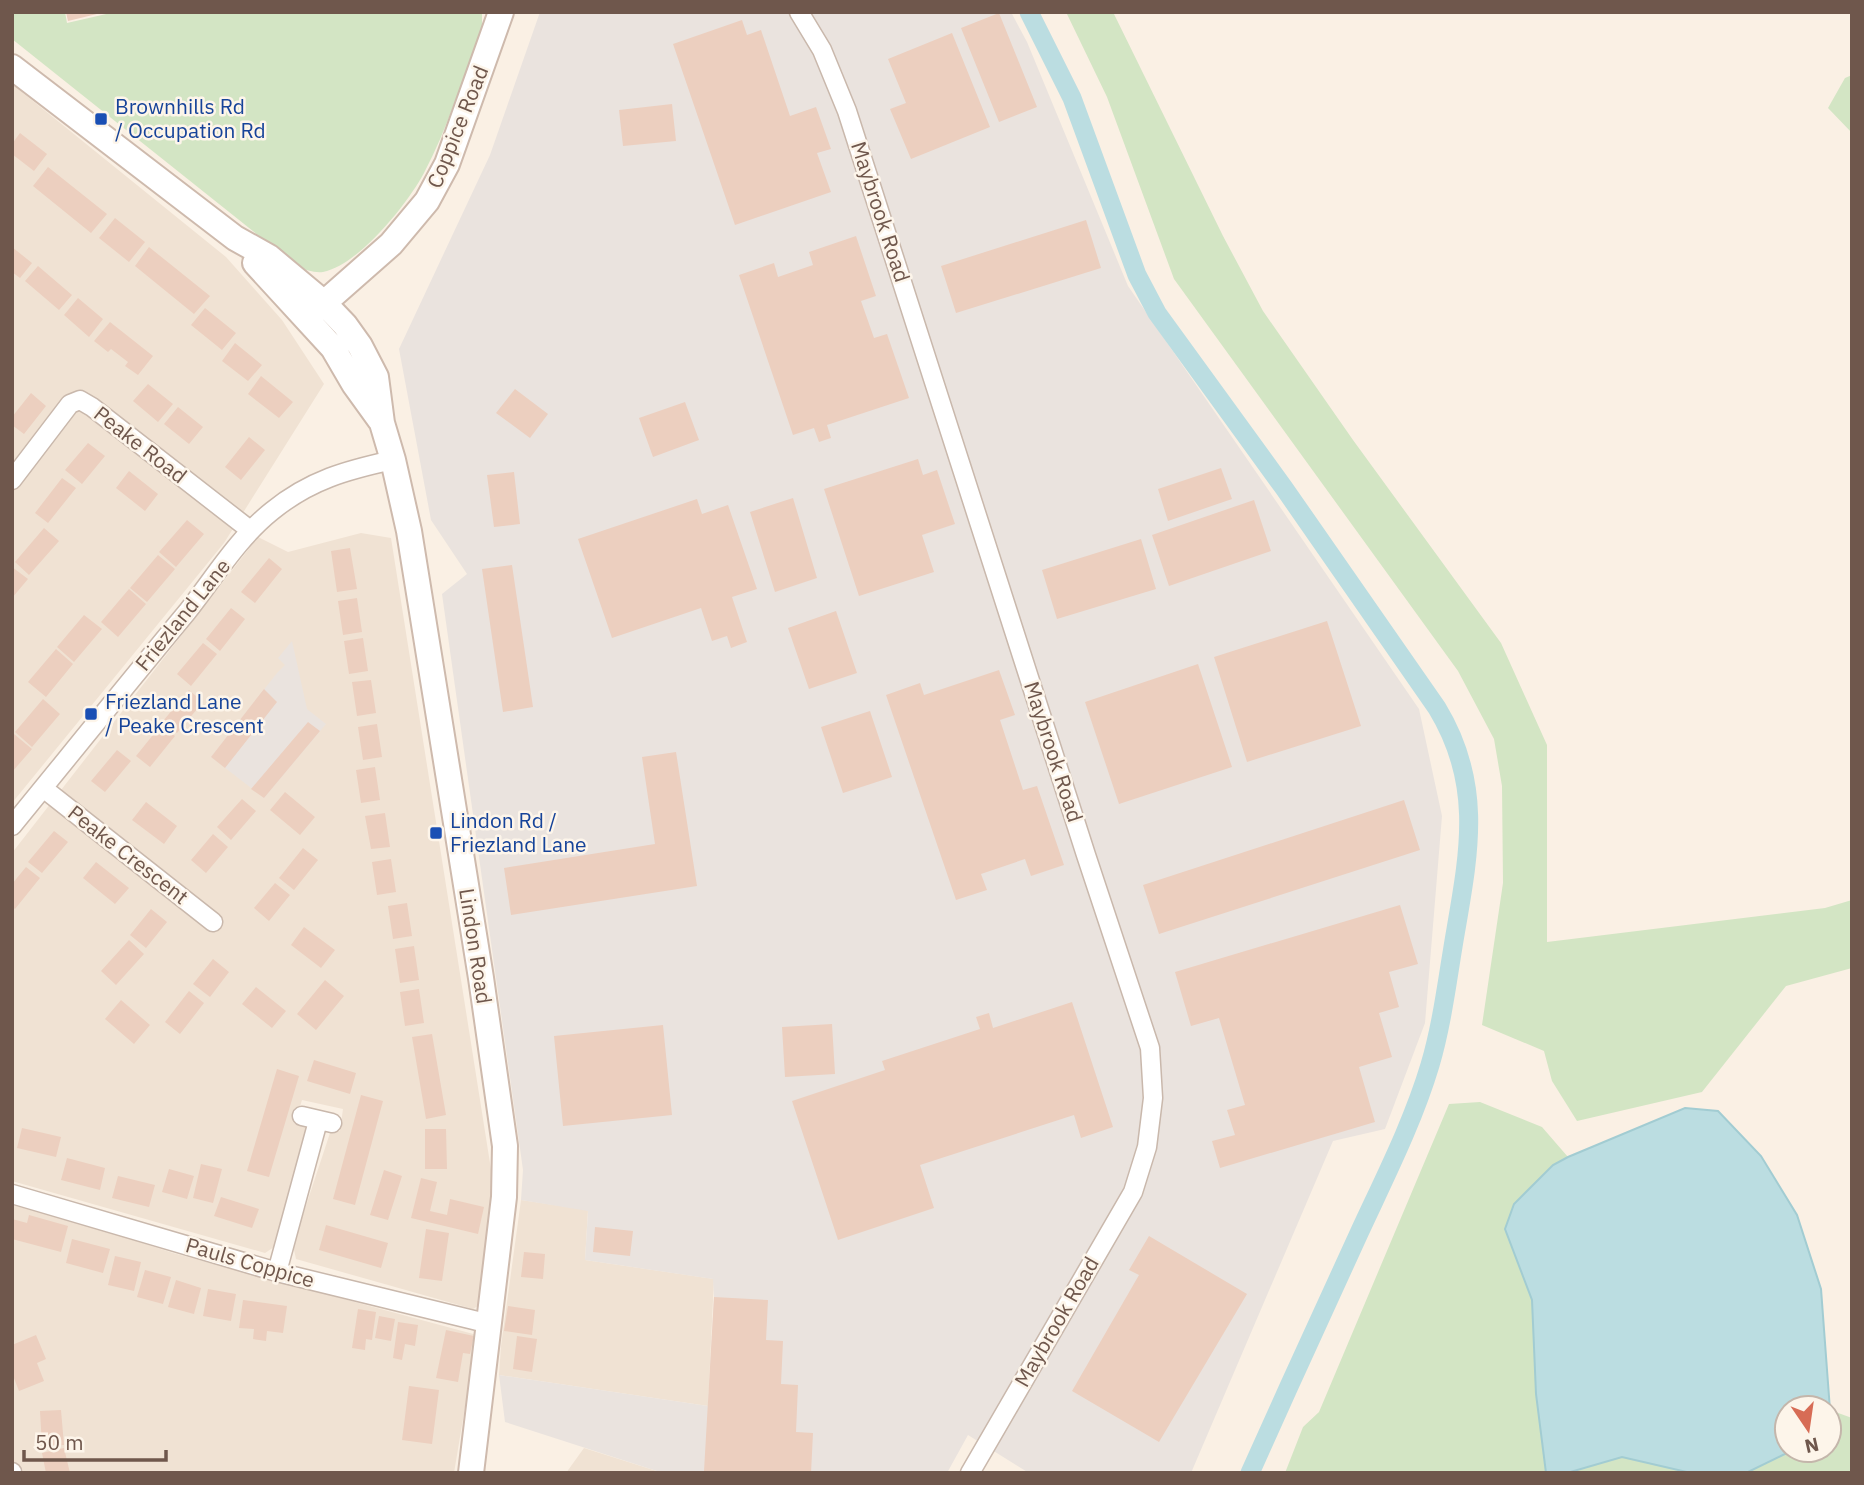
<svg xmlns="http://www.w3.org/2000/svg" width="1864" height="1485" font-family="'IBM Plex Sans',sans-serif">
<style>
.residential{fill:#f0e2d3}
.industrial{fill:#eae3de}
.green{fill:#d3e5c4}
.water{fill:#bbdde1;stroke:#a2ccd2;stroke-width:2}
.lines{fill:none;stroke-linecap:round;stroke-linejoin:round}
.canal{stroke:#bbdde1;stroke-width:19}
.building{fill:#eccfbf}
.street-casing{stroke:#c9b8ac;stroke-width:21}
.secondary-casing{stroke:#cebaad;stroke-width:28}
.street{stroke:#fff;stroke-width:18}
.secondary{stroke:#fff;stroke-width:24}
.transit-dot{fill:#1a4fb4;stroke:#fdf5ea;stroke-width:2.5}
.labels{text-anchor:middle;stroke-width:5;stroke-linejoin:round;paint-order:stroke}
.transit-label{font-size:21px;fill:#164399;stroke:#fdf5ea;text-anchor:start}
.street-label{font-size:21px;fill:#6f574c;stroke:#fdf5ea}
</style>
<rect width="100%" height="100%" fill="#faf0e4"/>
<path class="residential" d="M12 84 226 257 282 320 324 384 224 543 12 803Z
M361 533 391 538 493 1182 481 1304 473 1309 296 1259 293 1245 331 1130 340 1131 343 1109 302 1100 295 1122 309 1125 274 1247 265 1253 12 1181V853L258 537 288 552Z
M521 1200 588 1210 585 1260 714 1279 708 1406 499 1375 501 1346Z
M12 1205 84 1224 173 1253 477 1335 454 1473H12Z
M584 1448 663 1473H566Z"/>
<path class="industrial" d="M540 12H1011L1027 42 1128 286 1419 709 1442 816 1425 1023 1385 1129 1333 1141 1191 1473H1029L968 1435 947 1473H663L505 1422 499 1375 708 1406 714 1297 713 1279 585 1260 588 1211 521 1200 523 1170 442 594 467 574 431 520 399 349 490 155Z
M292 641 307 709 326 724 264 798 211 757 277 673 285 665 278 658Z"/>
<path class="green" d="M12 12H65L67 23 115 12H482V29C463 76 448 128 424 173 408 203 359 265 323 272 314 273 306 270 298 267L12 39Z
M1066 12H1113L1223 236 1263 311 1353 440 1501 643 1547 745V942L1825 908 1852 900V968L1786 986 1702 1092 1577 1121 1552 1081 1544 1051 1482 1025 1503 883 1502 786 1494 739 1458 671 1174 279 1107 97Z
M1852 75V133L1828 108 1845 78Z
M1480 1102 1542 1127 1568 1157 1553 1165 1505 1229 1532 1299 1536 1394 1546 1473H1285L1303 1427 1319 1412 1449 1104Z
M1830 1410 1852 1418V1473H1746L1793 1450H1829Z
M1622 1457 1691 1473H1567Z"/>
<path class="water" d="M1685 1108 1718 1111 1761 1156 1797 1215 1821 1289 1830 1410 1787 1408V1450H1793L1746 1473H1691L1622 1457 1567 1473H1546L1536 1394 1532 1300 1505 1229 1514 1204 1553 1165 1568 1157Z"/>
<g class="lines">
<path class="canal" d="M1029 12 1072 98 1137 275 1157 313 1284 488 1437 708C1482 782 1470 848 1456 929 1448 974 1443 1021 1430 1065 1413 1122 1385 1177 1360 1231 1323 1312 1286 1392 1250 1473"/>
</g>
<path class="building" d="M66 12H101V13L68 21Z
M999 13 1037 107 999 122 961 28Z
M742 20 747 35 761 30 790 116 816 107 831 149 817 153 831 192 735 225 673 44Z
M952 33 990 127 911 159 890 109 906 103 888 59Z
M672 104 676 141 623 146 619 110Z
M20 133 47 154 34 171 12 154V144Z
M48 167 107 214 91 233 33 186Z
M115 218 145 242 129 262 99 238Z
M1086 220 1101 268 956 313 941 266Z
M856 236 876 296 861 301 874 338 887 334 909 398 827 425 831 438 819 442 814 428 793 435 739 275 774 263 778 277 813 265 809 252Z
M12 247 32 263 20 278 12 272Z
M149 247 210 296 194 314 135 266Z
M38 266 72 295 59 310 25 281Z
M78 298 103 319 89 337 64 315Z
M205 308 236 333 222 350 191 325Z
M110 322 153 356 138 375 125 366 128 362 111 349 108 352 94 341Z
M235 343 262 365 248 381 222 361Z
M261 376 293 402 279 418 248 394Z
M148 384 173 404 158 422 133 401Z
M515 389 548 414 530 438 496 413Z
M31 393 46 406 24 434 12 425V417Z
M685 402 699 440 653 457 639 418Z
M178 407 203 427 189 444 164 424Z
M249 437 265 450 241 480 225 467Z
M88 443 105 456 82 484 65 470Z
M918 459 923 475 937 470 955 524 922 535 934 572 859 596 824 489Z
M1221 468 1232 499 1168 521 1158 489Z
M129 471 158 494 145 511 116 488Z
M514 472 520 524 494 527 487 475Z
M62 478 76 488 48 523 35 513Z
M793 498 817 578 775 592 750 512Z
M697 499 702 514 728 505 757 589 732 597 747 642 731 648 727 636 712 641 701 608 612 638 578 539Z
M1254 500 1271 551 1169 586 1152 535Z
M187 520 204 534 176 567 159 552Z
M44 528 59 541 29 575 15 562Z
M1141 539 1156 589 1057 619 1042 570Z
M350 548 357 589 337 592 331 551Z
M158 555 175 569 147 602 130 588Z
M269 558 282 569 255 603 241 592Z
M512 565 533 707 503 712 482 569Z
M12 567 28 579 12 598Z
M129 589 146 604 118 637 101 622Z
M357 598 362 632 343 635 338 601Z
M231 608 245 619 220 651 206 639Z
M836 611 857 673 809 689 788 628Z
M84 615 102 629 74 662 57 647Z
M1327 621 1361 726 1247 762 1214 657Z
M363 638 368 671 349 674 344 641Z
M203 643 217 654 191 686 177 674Z
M56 649 73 664 46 697 28 682Z
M1198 664 1232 767 1119 804 1085 702Z
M999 670 1015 715 1000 720 1023 790 1037 786 1064 865 1031 876 1025 859 981 874 987 890 956 900 886 695 920 683 924 695Z
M371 680 376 713 357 716 352 682Z
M264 689 277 702 225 768 211 757Z
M189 690 203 702 177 733 163 721Z
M43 699 60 714 32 747 15 732Z
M870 711 892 777 843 793 821 727Z
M308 722 320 731 264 798 251 789Z
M377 724 382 757 363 760 358 727Z
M161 725 175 736 150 767 136 756Z
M14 734 32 749 12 772V736Z
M117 750 131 761 105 792 91 781Z
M676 752 697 886 511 915 504 868 655 844 642 757Z
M375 767 380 800 361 803 356 770Z
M285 792 315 817 300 835 270 810Z
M242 799 256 811 231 840 217 827Z
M1404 800 1420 850 1159 934 1143 885Z
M146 802 177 826 164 844 132 820Z
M385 813 390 847 371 849 365 816Z
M54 831 68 842 42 873 28 862Z
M213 834 228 847 206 873 191 860Z
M303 848 318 860 294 890 279 878Z
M391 859 396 892 377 895 372 862Z
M96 862 129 888 115 904 83 878Z
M26 867 40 878 15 909 12 907V884Z
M275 883 290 895 269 921 254 908Z
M407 903 412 936 393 939 388 906Z
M1400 905 1418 964 1389 972 1399 1007 1379 1013 1392 1057 1359 1067 1375 1122 1220 1168 1212 1141 1235 1135 1227 1110 1245 1105 1219 1018 1191 1026 1175 972Z
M151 909 167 922 146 948 130 935Z
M304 927 335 950 321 968 291 945Z
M129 940 144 954 116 985 101 971Z
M414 946 419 980 400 983 395 949Z
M213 959 229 972 210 997 193 984Z
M325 980 344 996 316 1030 297 1014Z
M256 987 286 1011 272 1028 242 1004Z
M419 989 424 1023 405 1026 400 992Z
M189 991 204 1003 180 1034 165 1022Z
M121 1000 150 1025 134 1044 105 1019Z
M1072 1002 1113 1127 1081 1138 1074 1115 920 1165 934 1208 838 1240 792 1101 885 1070 882 1061 980 1029 976 1017 989 1013 993 1028Z
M832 1024 835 1074 785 1077 782 1027Z
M663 1025 672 1115 563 1126 554 1036Z
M432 1034 446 1115 426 1119 412 1037Z
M314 1060 356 1073 350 1094 307 1081Z
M277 1069 299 1076 269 1177 247 1171Z
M361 1095 383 1101 355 1205 333 1199Z
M22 1128 61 1137 56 1157 17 1148Z
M425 1129H446L447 1169H425Z
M67 1158 105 1168 100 1190 61 1180Z
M201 1164 222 1169 213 1203 193 1198Z
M169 1169 194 1176 187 1199 162 1192Z
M384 1170 402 1176 388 1220 370 1215Z
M118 1176 155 1185 149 1207 112 1198Z
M421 1178 437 1182 430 1211 447 1215 450 1199 484 1207 478 1234 411 1218Z
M221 1197 259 1209 252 1228 214 1216Z
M29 1215 68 1226 61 1252 12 1239V1219L27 1223Z
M326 1225 388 1243 381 1268 319 1250Z
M595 1227 633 1231 630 1256 593 1252Z
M426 1229 449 1233 442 1281 419 1278Z
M1149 1236 1247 1294 1159 1442 1072 1391 1139 1275 1129 1270Z
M72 1239 110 1249 103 1273 66 1263Z
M524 1252 545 1254 543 1279 521 1277Z
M115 1256 141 1262 134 1291 108 1285Z
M145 1270 171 1277 163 1304 137 1297Z
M176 1280 201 1288 194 1314 168 1307Z
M208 1289 236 1294 231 1321 203 1316Z
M714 1297 768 1300 766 1340 783 1341 781 1384 798 1385 796 1432 813 1433 811 1473 704 1471Z
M243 1300 287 1306 283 1333 267 1331 266 1341 253 1339 254 1329 239 1328Z
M508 1306 535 1310 532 1335 504 1331Z
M358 1309 376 1312 372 1340 366 1339 365 1350 352 1348Z
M379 1316 395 1319 391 1341 375 1338Z
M398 1322 418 1325 415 1346 405 1344 402 1360 393 1358Z
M446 1330 474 1336 470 1354 463 1353 458 1382 436 1378Z
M36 1335 46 1359 37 1363 44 1381 19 1391 12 1373V1345Z
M517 1336 537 1339 532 1372 513 1369Z
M409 1386 439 1390 432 1444 402 1440Z
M61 1410 64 1445 42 1446 40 1411Z
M64 1448 70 1473H46L42 1453Z"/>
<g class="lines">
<defs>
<path id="street" d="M799 12 822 50 847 111 1086 855 1150 1048 1153 1098 1147 1147 1133 1192 970 1473
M12 480 70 404 80 400 92 407 250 530
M43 788 213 922
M12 826C70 755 128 683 187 612 214 578 238 538 272 511 310 480 347 470 393 460
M302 1116 332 1123
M12 1194 277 1272 490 1324
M277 1272 318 1121
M12 1472V1473"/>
<path id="secondary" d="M12 67 235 238 269 257 324 303 345 325 360 346 376 377 382 423 393 460 409 531 481 978 505 1146 504 1197 471 1473
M255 263 333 348 354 384 380 420
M307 318 391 244 427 201 447 164 501 12"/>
</defs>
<use href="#street" class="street-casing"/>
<use href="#secondary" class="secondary-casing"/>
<use href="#street" class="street"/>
<use href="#secondary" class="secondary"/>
</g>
<g class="transit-dot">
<rect x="94" y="112" width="14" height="14" rx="3.5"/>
<rect x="84" y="707" width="14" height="14" rx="3.5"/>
<rect x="429" y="826" width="14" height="14" rx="3.5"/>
</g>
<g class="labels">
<g class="transit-label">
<text x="115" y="114">Brownhills Rd<tspan x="115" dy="24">/ Occupation Rd</tspan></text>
<text x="105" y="709">Friezland Lane<tspan x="105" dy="24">/ Peake Crescent</tspan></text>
<text x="450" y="828">Lindon Rd /<tspan x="450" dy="24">Friezland Lane</tspan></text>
</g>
<g class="street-label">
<text transform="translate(458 127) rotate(-68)" y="7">Coppice Road</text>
<text transform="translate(880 212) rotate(72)" y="7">Maybrook Road</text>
<text transform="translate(140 445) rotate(38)" y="7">Peake Road</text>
<text transform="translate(183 615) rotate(-51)" y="7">Friezland Lane</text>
<text transform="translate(1053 752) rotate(72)" y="7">Maybrook Road</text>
<text transform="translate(128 855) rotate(38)" y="7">Peake Crescent</text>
<text transform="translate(475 946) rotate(81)" y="7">Lindon Road</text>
<text transform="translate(250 1263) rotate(16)" y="7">Pauls Coppice</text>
<text transform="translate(1057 1322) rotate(-60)" y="7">Maybrook Road</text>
</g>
</g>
<rect width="1864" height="1485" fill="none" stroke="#6f574c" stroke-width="28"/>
<g transform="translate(1808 1429) rotate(167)"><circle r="33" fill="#fdf5ea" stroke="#c4b6ab" stroke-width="2"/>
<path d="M0-5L12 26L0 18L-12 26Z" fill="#d76c55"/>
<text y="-10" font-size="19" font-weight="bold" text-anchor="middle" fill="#6f574c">N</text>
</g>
<path d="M24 1450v10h142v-10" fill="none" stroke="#6f574c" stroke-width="3.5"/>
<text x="35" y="1450" font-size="21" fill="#6f574c" stroke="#fdf5ea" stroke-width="5" paint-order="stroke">50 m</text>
</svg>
